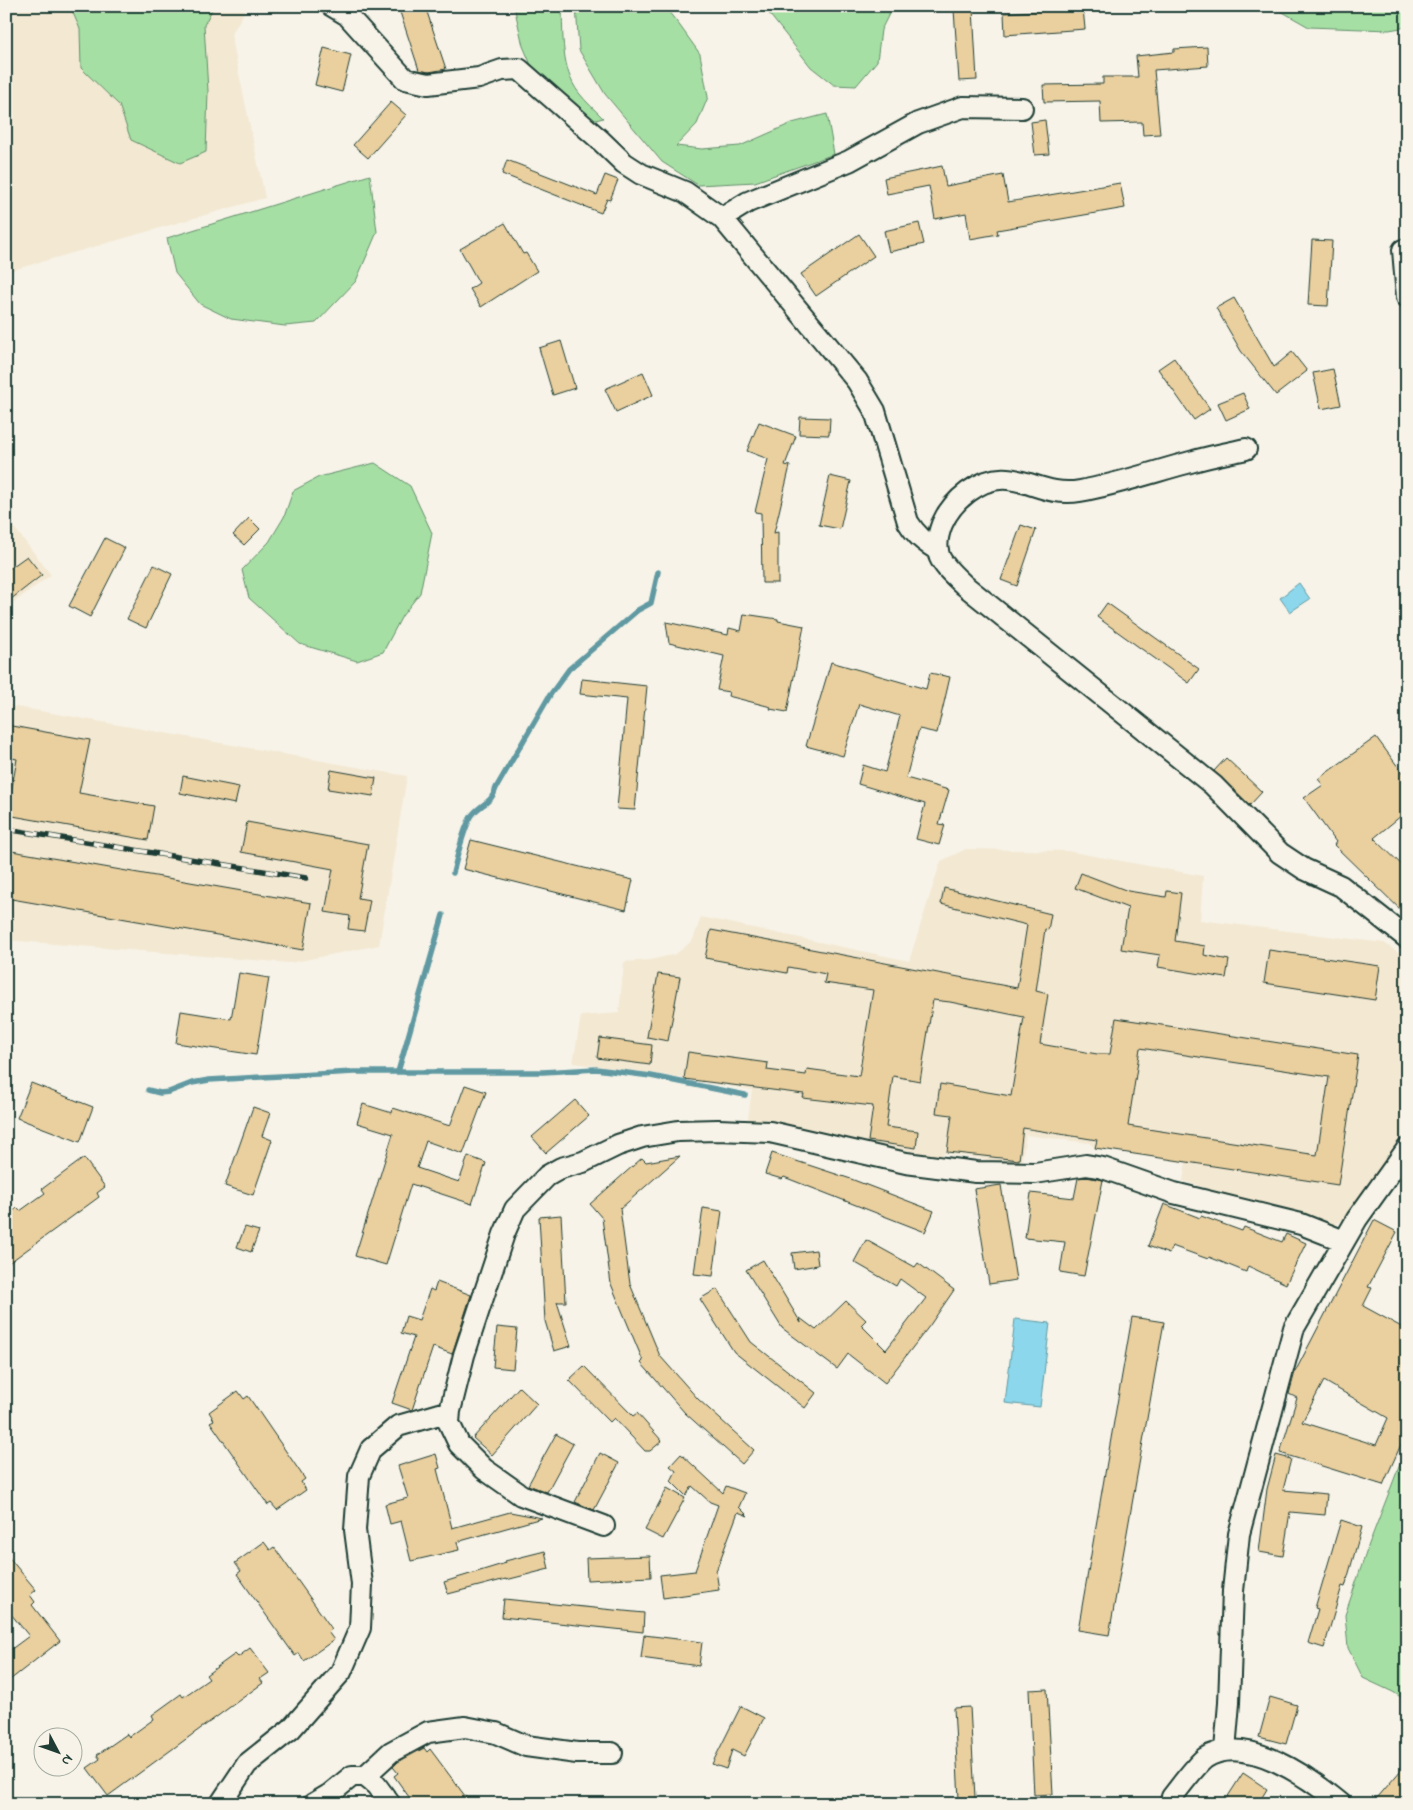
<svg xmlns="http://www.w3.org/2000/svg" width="1413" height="1810" font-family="'Indie Flower',sans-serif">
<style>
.built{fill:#f3e8d2}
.green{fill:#a6dfa3;stroke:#628e6c}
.water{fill:#8cd7ec;stroke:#6099a2}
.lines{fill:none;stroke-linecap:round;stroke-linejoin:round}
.stream{stroke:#6099a2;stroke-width:5.5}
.building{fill:#eacf9f;stroke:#1f3d34;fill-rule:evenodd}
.street-casing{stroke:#1f3d34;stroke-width:24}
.street{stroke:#f7f3e8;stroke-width:20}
.rail-casing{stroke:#1f3d34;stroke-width:5.5}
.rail{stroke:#f7f3e8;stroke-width:4;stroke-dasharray:11;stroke-linecap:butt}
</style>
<rect width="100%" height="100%" fill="#f7f3e8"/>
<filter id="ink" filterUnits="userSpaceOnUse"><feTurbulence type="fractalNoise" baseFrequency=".02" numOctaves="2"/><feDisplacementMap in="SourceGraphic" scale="10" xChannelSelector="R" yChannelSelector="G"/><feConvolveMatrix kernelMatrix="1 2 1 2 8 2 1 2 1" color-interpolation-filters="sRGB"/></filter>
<g filter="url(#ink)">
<path class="built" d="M6 6H248L231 35 265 198 6 272Z
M6 517 51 575 6 608Z
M6 705 407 776 379 945 290 963 6 940Z
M966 849 1067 851 1203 876 1200 920 1384 943 1407 958V1132L1353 1211 1332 1228 1183 1181 1186 1163 1095 1148 1089 1143 1026 1135 1021 1165 945 1153 937 1158 847 1142 748 1119 752 1090 651 1073 573 1063 581 1016 619 1013 624 962 650 960 676 954 693 940 701 917 909 961 941 861Z"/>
<path class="green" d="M70 6H214L204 25 208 91 206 152 180 163 131 140 119 105 81 68 80 29Z
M514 6H562C563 34 561 70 579 93 586 102 595 110 603 118L589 122 534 72 523 46Z
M576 6H664L680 26 700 54 708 97 697 124 676 146 702 149 740 146 792 123 827 114 834 154 755 182 698 185 662 162 605 94 579 50Z
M763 6H893L881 30 877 61 856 86 834 85 811 67Z
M1272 6H1407V27L1389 30 1309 27Z
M370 175 377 232 356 281 316 323 285 326 231 319 200 304 175 273 167 238Z
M375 463 410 486 432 533 420 593 402 616 383 652 357 661 300 644 249 598 242 570 269 542 284 517 293 491 319 477Z
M1407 1454V1701L1393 1692 1363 1678 1348 1648 1345 1615 1369 1544 1402 1459Z"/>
<path class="water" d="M1299 583 1310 599 1290 612 1280 598Z
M1015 1319 1050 1323 1040 1407 1005 1403Z"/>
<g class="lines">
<path class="stream" d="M453 873C457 858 464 825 473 814 482 803 492 803 496 788L550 695 569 669 638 610 651 603 658 572
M398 1072 443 915
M148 1090 160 1093 169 1092 192 1083 209 1080 354 1072H543L596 1069 651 1076 745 1095"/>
</g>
<path class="building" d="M398 6H425L446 69 429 72 419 70Z
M1083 8 1085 29 1005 35 1004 13Z
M973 9 977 80 959 81 954 10Z
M1207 47 1208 66 1154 70 1160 134 1143 135 1142 122 1101 123 1100 101 1044 102 1043 85 1103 84V77H1138L1136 56 1174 52V49Z
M324 48 351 55 342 92 315 85Z
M391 102 406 115 368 158 353 145Z
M1045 120 1049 154 1035 155 1031 122Z
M507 160 597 195 605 175 618 180 610 200 607 199 601 213 502 174Z
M942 166 946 186 1003 175 1008 202 1120 183 1125 208 997 230 998 234 970 239 966 213 935 219 929 186 887 194 884 178Z
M505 223 523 254 526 253 537 271 481 307 470 289 479 283 460 249Z
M919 223 924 244 889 252 884 231Z
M859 234 874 256 816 296 801 274Z
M1312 240 1332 241 1328 306 1308 305Z
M1234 298 1274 367 1292 352 1307 371 1276 395 1241 351 1216 308Z
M561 341 575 388 553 395 539 348Z
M1174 358 1210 409 1194 420 1158 369Z
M1333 369 1341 405 1321 409 1313 373Z
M643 372 653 395 616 412 605 389Z
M1243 393 1250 409 1226 420 1218 403Z
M800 417 830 418 829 435 799 434Z
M759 422 796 436 785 465 790 466 774 533 778 532V583H762L761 513 755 512 768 459 747 451Z
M830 476 851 481 840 529 819 525Z
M249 518 260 529 244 545 233 535Z
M1021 525 1036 530 1017 586 1001 580Z
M105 538 125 548 90 617 69 606Z
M27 556 42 575 6 603V571Z
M154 565 172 574 146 628 127 619Z
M1107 603 1199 669 1189 683 1097 617Z
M744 614 778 619V621L804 626 787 712 770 709 771 707 728 696 729 692 717 690 724 656 669 643 666 622 728 635 729 628 741 631Z
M831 662 926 689 930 673 950 677 937 733 919 729 906 778 949 790 939 824 945 825 939 845 916 839 925 804 858 784 863 765 885 772 900 716 859 704 843 756 806 746Z
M582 679 647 686 635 810 617 809 627 699 580 694Z
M6 725 90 740 79 793 154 806 148 840 7 815 17 759 6 757Z
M1376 737 1407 779V811L1374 838 1407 870V916L1334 845 1336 842 1304 798 1323 785 1318 779Z
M1226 758 1262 792 1250 805 1214 771Z
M331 770 376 778 373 796 328 789Z
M183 776 239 787 235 804 180 793Z
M247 822 368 844 358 898 370 900 364 931 348 929 350 916 325 912 333 869 241 852Z
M471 840 633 880 626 910 463 869Z
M6 850 311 903 303 950 6 898Z
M1081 873 1128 891 1166 897 1167 891 1181 893 1175 941 1205 946 1204 955 1229 960 1226 978 1158 967 1160 955 1121 949 1128 908 1075 888Z
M944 888 1051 914 1048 930 1045 929 1036 991 1048 994 1040 1044 1097 1054H1110L1116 1018 1358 1055 1338 1185 1095 1148 1097 1140 1023 1128 1019 1160 947 1152 952 1115 936 1113 940 1084 1011 1096 1024 1017 950 1002 933 1000 920 1081 893 1076 886 1127 918 1131 916 1148 868 1141 873 1106 803 1098 804 1094 684 1079 688 1052 768 1063 767 1070 806 1075 807 1069 859 1076 873 990 824 983 826 974 788 967 787 973 705 958 711 930 1017 988 1027 925 941 904ZM1140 1048 1329 1077 1317 1155 1128 1126Z
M1269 950 1380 966 1375 1000 1264 983Z
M239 973 269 978 256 1055 176 1043 181 1011 231 1019Z
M658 974 680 977 668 1041 647 1037Z
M600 1038 652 1045 650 1065 597 1058Z
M31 1083 93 1107 80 1142 17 1118Z
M465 1085 486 1092 463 1154 426 1141 417 1168 459 1182 468 1156 486 1163 472 1204 411 1184 386 1265 355 1256 393 1134 357 1123 363 1104 392 1113 393 1108 450 1126Z
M575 1100 589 1116 546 1153 532 1137Z
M253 1107 270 1113 262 1136 272 1140 253 1195 225 1186Z
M772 1153 851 1179 934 1211 925 1232 784 1177 782 1179 765 1174Z
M680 1156 620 1209 630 1284 660 1356 698 1399 754 1450 742 1464 685 1413 641 1363 643 1361 611 1284 602 1218 590 1204 642 1158 646 1162Z
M84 1158 105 1187 97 1193 99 1197 6 1265V1216L17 1208 20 1211 45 1193 42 1189Z
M1086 1177 1103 1180 1084 1276 1060 1272 1065 1242 1025 1238 1031 1193 1074 1198 1078 1178Z
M1001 1185 1016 1280 989 1284 974 1189Z
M1164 1204 1200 1218 1201 1216 1242 1231 1244 1227 1282 1242 1286 1234 1306 1243 1286 1284 1248 1266 1246 1272 1209 1257 1208 1259 1172 1246 1169 1254 1148 1246Z
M703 1208 722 1211 713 1276 694 1274Z
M561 1215 566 1302H557L571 1346 554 1351 545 1321 539 1217Z
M1374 1220 1397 1232 1368 1287 1372 1288 1363 1306 1407 1330V1431L1383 1485 1280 1453 1297 1398 1289 1394 1295 1372ZM1324 1381 1388 1418 1376 1445 1302 1422Z
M245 1227 259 1231 251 1252 237 1247Z
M866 1240 915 1267 918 1263 954 1290 930 1325 885 1383 848 1354 837 1369 782 1328 746 1270 763 1260 801 1323 800 1318 816 1330 846 1301 866 1320 861 1325 886 1350 926 1298 900 1279 896 1286 854 1262Z
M816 1250 818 1265 794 1269 792 1253Z
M437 1282 471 1295 452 1354 433 1347 412 1410 392 1403 414 1337 401 1333 406 1316 419 1320 430 1289 434 1291Z
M717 1289 751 1342 816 1393 805 1408 734 1352 700 1299Z
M1132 1317 1164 1322 1109 1635 1078 1630Z
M497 1327 517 1329 513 1369 493 1367Z
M584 1366 633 1416 637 1413 662 1441 650 1451H645L614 1418 610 1422 569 1380Z
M519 1387 537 1404 492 1455 473 1438Z
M238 1391 244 1399 248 1396 305 1479 301 1482 306 1490 277 1510 271 1503 268 1505 210 1422 214 1420 209 1412Z
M556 1434 573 1444 547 1492 528 1485Z
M600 1453 619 1463 594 1510 575 1502Z
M436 1454 440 1468 437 1469 452 1528 510 1512 542 1518 457 1542 459 1550 411 1561 401 1521 390 1524 385 1504 408 1498 398 1466Z
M681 1454 723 1493 726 1486 745 1493 739 1507 748 1516 738 1512 716 1571 719 1590 663 1598 660 1575 695 1571 718 1505 710 1502 692 1486 686 1496 671 1481 676 1471 670 1466Z
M1276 1455 1291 1459 1283 1490 1327 1494 1325 1515 1290 1512 1283 1556 1259 1552 1267 1489Z
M667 1488 685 1498 663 1539 645 1530Z
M1341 1520 1362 1527 1345 1587 1342 1586 1324 1648 1308 1643 1318 1609 1315 1608Z
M264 1542 270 1550 274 1547 332 1629 328 1632 334 1640 304 1661 299 1653 295 1656 237 1574 241 1571 235 1563Z
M545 1551 549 1569 506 1580V1579L448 1594 444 1582 506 1563 505 1561Z
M6 1554 36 1590 30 1595 35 1602 32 1605 60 1641 6 1683V1653L29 1636 6 1608Z
M650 1556 651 1577 587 1580 586 1558Z
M504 1599 644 1613 643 1632 502 1617Z
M644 1635 702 1642 699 1666 641 1658Z
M250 1648 269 1673 260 1679 263 1683 108 1796 87 1768 100 1759 97 1755 127 1734 129 1737 154 1719 152 1715 181 1694 183 1697 209 1679 206 1675 235 1654 238 1657Z
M1047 1689 1053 1794 1034 1795 1029 1690Z
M1270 1697 1297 1705 1286 1744 1259 1737Z
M741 1706 764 1718 744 1756 732 1750 726 1769 712 1764Z
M970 1707 975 1798 959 1799 954 1708Z
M424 1748 427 1752 430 1749 471 1804H414L394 1776 398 1773 393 1767 398 1762Z
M1407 1763V1804H1372Z
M1243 1773 1267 1789 1258 1804H1223Z"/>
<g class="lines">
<defs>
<path id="street" d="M332 6 347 15 405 79 428 84 479 78 502 70 519 69 599 139 624 163 641 174 685 192 722 218 857 381 875 411 908 522C916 535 924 542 938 550
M722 218 748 202 849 161 918 123 963 107 1022 108
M1403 250 1407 297
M1246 449C1228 453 1211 456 1194 461 1156 471 1119 484 1080 491 1034 499 1013 459 968 492 956 501 948 510 942 524 930 555 942 564 964 585L1213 785 1280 853 1304 869 1341 886 1407 938
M604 1526 521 1495 484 1469 459 1444 449 1423 450 1411 464 1355 504 1234 515 1209 547 1176 561 1168 583 1162 618 1145 642 1137 678 1131 718 1130 770 1132 906 1163 976 1172 1035 1173 1086 1165 1103 1168 1174 1193 1301 1224 1344 1241
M1225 1750 1229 1703 1233 1591 1239 1534 1294 1328 1357 1219 1407 1149
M365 1776 391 1752 428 1732 465 1727 496 1733 526 1746 577 1753H612
M221 1803 247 1764 291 1729 341 1672 360 1628 362 1584 355 1530 359 1476 371 1449 398 1426 450 1411
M313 1804 330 1794 352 1776H365L376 1785 390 1804
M1170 1804 1172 1797C1180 1787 1196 1765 1205 1758 1246 1732 1310 1778 1341 1804"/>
</defs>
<use href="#street" class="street-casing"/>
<use href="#street" class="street"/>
<defs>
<path id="rail" d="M6 829 306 878"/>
</defs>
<use href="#rail" class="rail-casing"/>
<use href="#rail" class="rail"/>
</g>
</g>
<rect width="1413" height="1810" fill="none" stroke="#f7f3e8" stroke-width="25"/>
<rect x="12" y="12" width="1388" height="1785" fill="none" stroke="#1f3d34" stroke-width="2" filter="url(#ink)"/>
<g transform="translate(58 1752) rotate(131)"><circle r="24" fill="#f7f3e8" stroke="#a1aaa0"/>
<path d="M0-4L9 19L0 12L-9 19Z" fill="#1f3d34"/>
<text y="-8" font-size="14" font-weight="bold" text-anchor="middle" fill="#1f3d34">N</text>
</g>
</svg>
